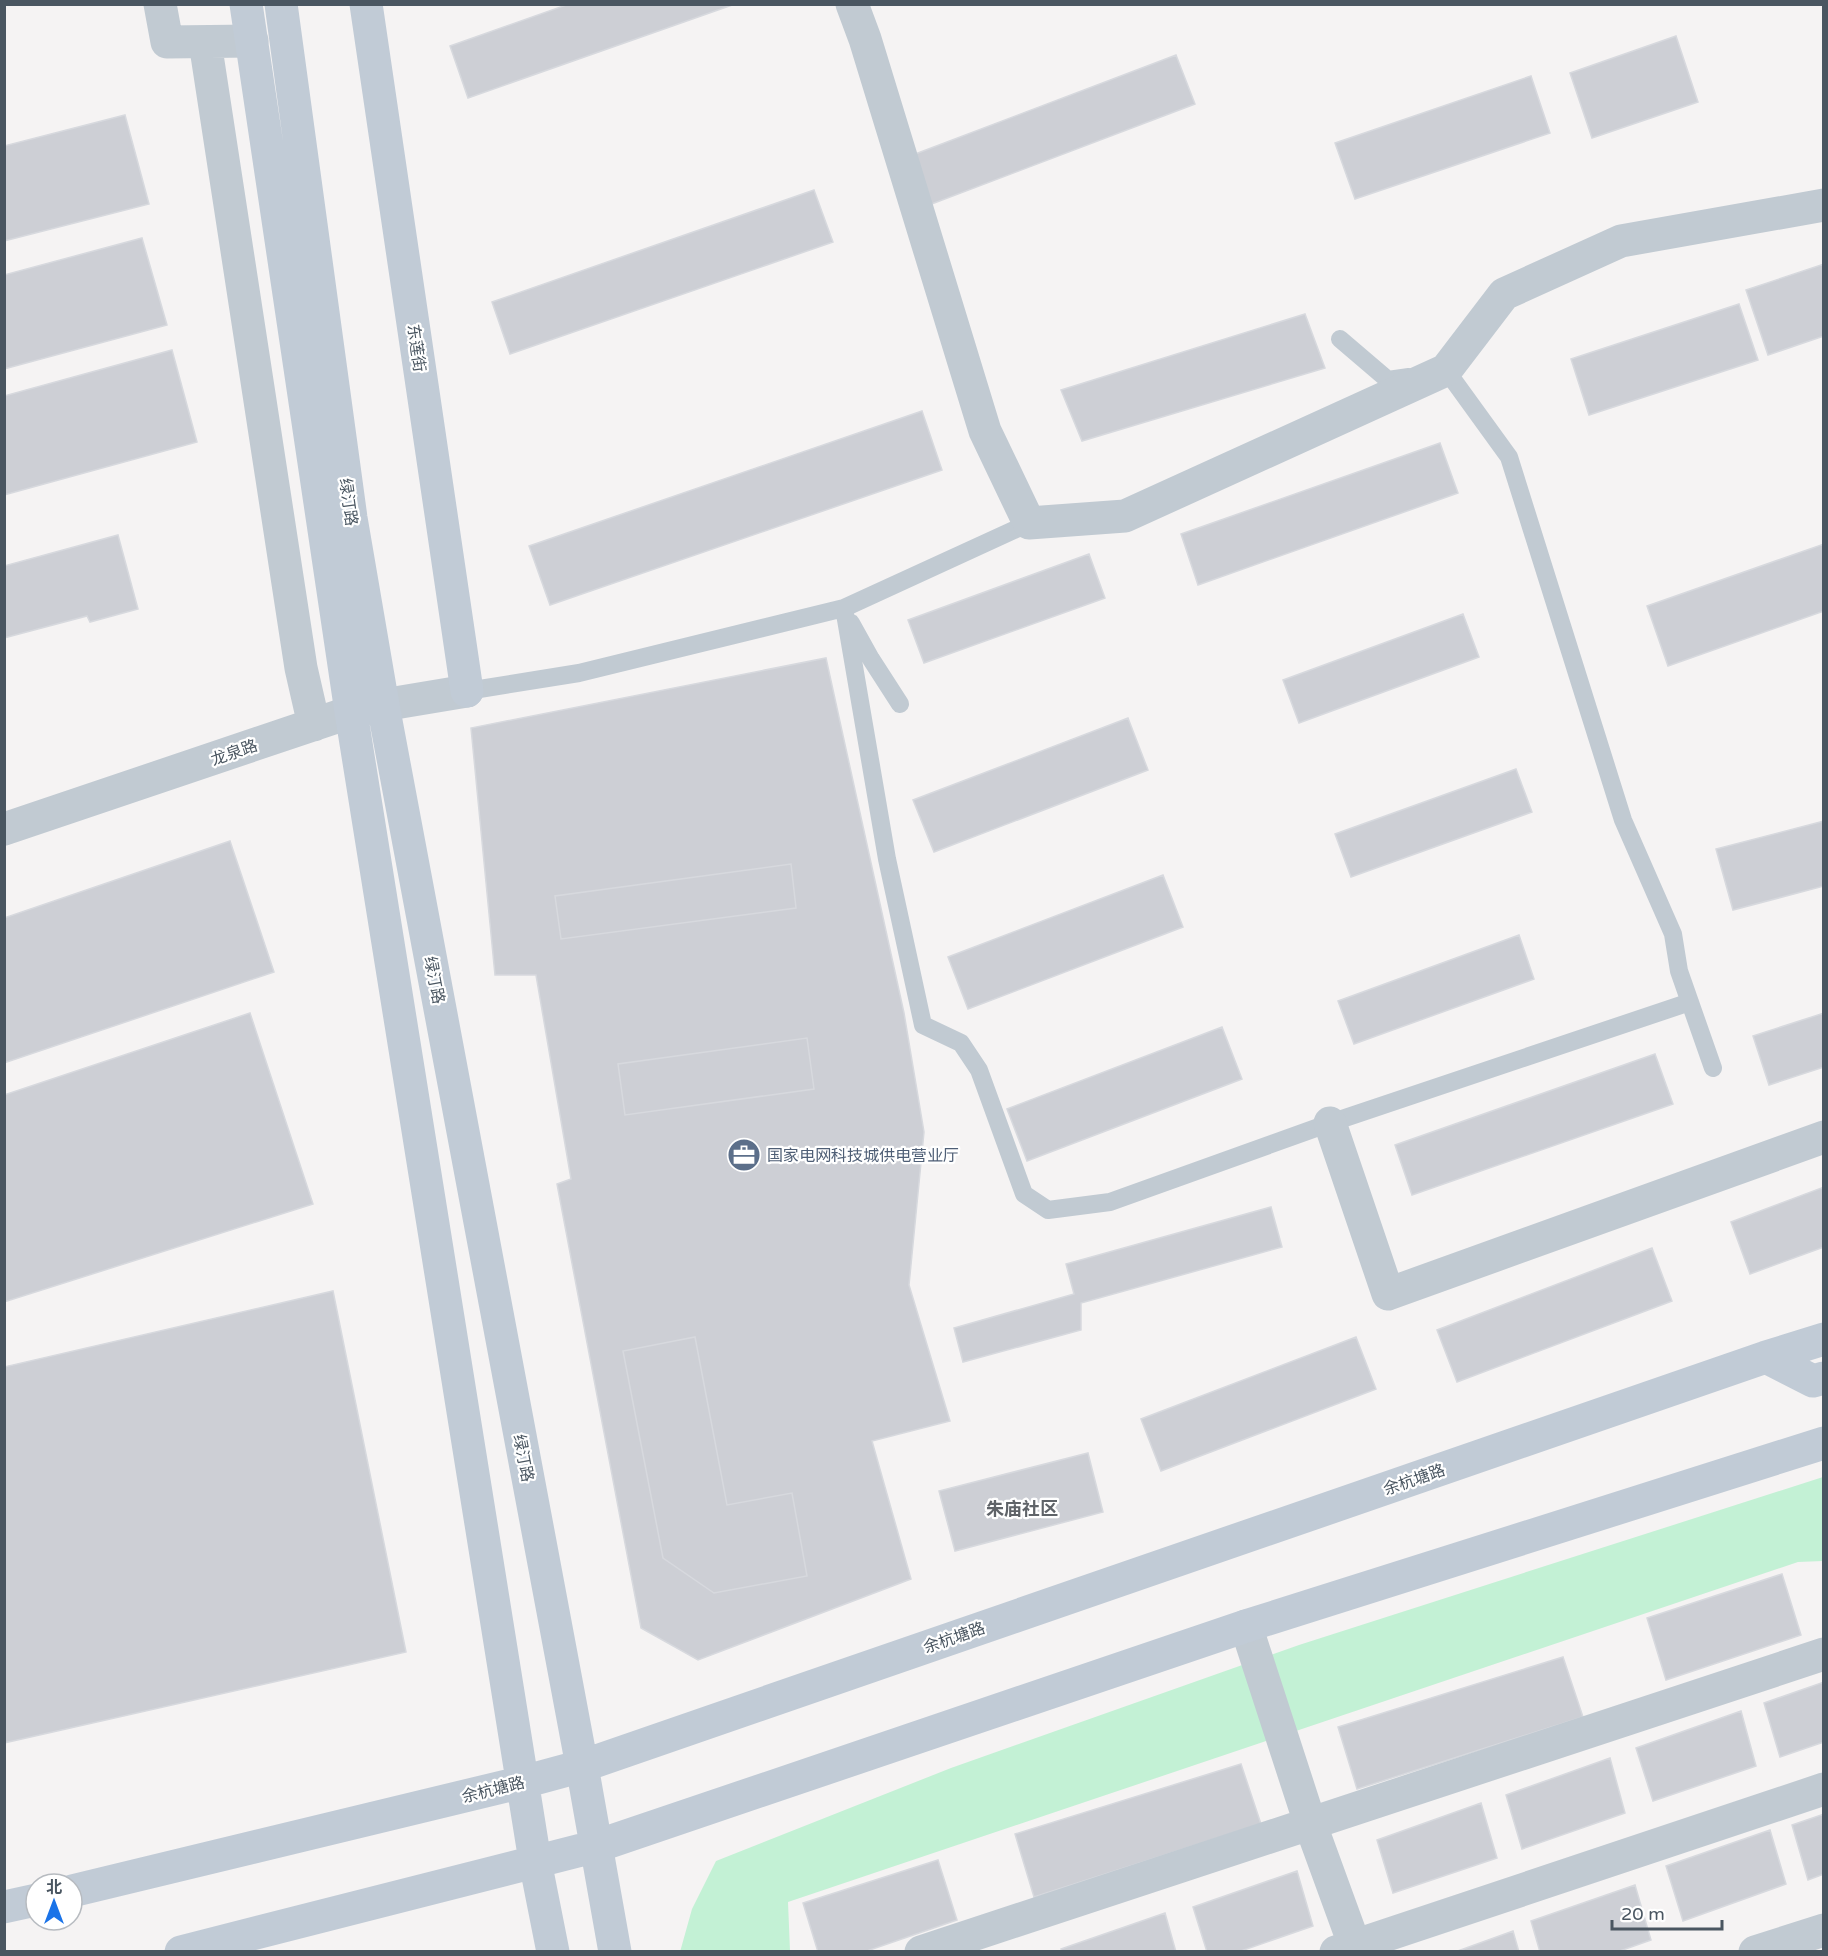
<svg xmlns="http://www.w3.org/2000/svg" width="1828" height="1956" font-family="'Varela Round','Noto Sans SC',sans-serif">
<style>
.green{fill:#c3f1d5}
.building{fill:#cdcfd5;stroke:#d7d9de;stroke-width:1.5}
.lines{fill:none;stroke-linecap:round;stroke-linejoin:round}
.lane{stroke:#c1cad2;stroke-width:18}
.street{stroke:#c1cad2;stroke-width:33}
.secondary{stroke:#c1cbd6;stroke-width:33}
.labels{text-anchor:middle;stroke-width:4.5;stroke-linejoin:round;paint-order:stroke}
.street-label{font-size:16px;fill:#4a5661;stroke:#fff}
.service-label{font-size:16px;fill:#4e5e75;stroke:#fff;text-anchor:start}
.neighbourhood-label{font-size:18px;font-weight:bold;fill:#5f6368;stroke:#fff}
</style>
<rect width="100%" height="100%" fill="#f5f3f3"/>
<path class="green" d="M1823 1477V1561L1798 1562 788 1902 790 1951 680 1952 692 1909 716 1861 951 1768 1299 1645Z"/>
<path class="building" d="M569 4H735L468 98 450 46Z
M1676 36 1698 102 1592 138 1570 73Z
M1176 55 1195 104 929 205 910 156Z
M1531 76 1550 133 1355 199 1335 143Z
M125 115 149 204 4 241V146Z
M814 190 833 242 510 354 492 302Z
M142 238 167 325 4 369V275Z
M1824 264V336L1768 355 1746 290Z
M1739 304 1758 360 1589 415 1571 359Z
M1305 314 1325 368 1082 441 1061 390Z
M172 350 197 442 4 495V396Z
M922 411 942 470 550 605 529 546Z
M1440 443 1458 493 1198 585 1181 534Z
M118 535 138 609 90 622 87 616 4 638V566Z
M1824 544V611L1668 666 1647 606Z
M1089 554 1105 598 924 663 908 620Z
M1463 614 1479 657 1299 723 1283 680Z
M826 658 904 1013 924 1132 909 1285 950 1421 872 1441 911 1579 698 1660 641 1628 557 1184 571 1179 536 975H495L471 728Z
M1128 718 1148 770 934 852 913 800Z
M1516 769 1532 812 1351 877 1335 834Z
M1824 821V886L1733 910 1716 849Z
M230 841 274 972 4 1063V918Z
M791 864 796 908 561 939 555 896Z
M1163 875 1183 927 968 1009 948 957Z
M1519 935 1534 979 1354 1044 1338 1001Z
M250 1013 313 1204 4 1302V1095Z
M1824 1013V1067L1769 1085 1753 1036Z
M1222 1027 1242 1079 1027 1161 1007 1109Z
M807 1038 814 1089 625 1115 618 1064Z
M1655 1054 1673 1104 1412 1195 1395 1145Z
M1824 1187V1247L1750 1274 1731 1222Z
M1271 1207 1282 1247 1081 1303V1330L963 1362 954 1328 1074 1294 1066 1264Z
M1652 1248 1672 1301 1457 1382 1437 1330Z
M333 1291 406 1652 4 1743V1367Z
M695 1337 727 1505 792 1493 807 1576 714 1593 663 1558 623 1351Z
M1356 1337 1376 1389 1161 1471 1141 1419Z
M1088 1453 1103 1512 955 1551 939 1491Z
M1782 1574 1801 1635 1666 1680 1647 1618Z
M1563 1657 1583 1717 1357 1789 1338 1727Z
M1824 1682V1742L1780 1757 1764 1703Z
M1741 1711 1756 1766 1653 1801 1636 1748Z
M1610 1758 1625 1813 1522 1849 1506 1795Z
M1241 1764 1261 1824 1034 1897 1015 1834Z
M1481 1803 1497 1858 1393 1893 1377 1840Z
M1824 1814V1874L1808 1880 1792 1825Z
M1770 1830 1786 1884 1683 1921 1666 1866Z
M938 1860 957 1920 864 1952H818L803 1903Z
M1297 1871 1313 1926 1238 1952H1207L1193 1907Z
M1635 1885 1651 1940 1617 1952H1540L1531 1921Z
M1165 1913 1176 1952H1062L1061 1949Z
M1513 1931 1519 1952H1455Z"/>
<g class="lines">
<path class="lane" d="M1340 339 1388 380 1409 377
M1439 371 1446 370 1509 457 1623 820 1673 934 1679 971 1713 1068
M844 608 887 859 923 1025 961 1043 979 1070 1024 1194 1048 1210 1110 1202 1330 1123 1690 1002
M851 623 871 659 900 704
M467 691 579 673 844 608 1029 523"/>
<path class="street" d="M160 4 167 42 252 41
M852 4 865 39 985 431 1029 523 1125 516 1446 370 1504 294 1621 241 1824 205
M205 42 301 668 314 725
M4 829 351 712 383 705 467 691
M1330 1123 1388 1294 1824 1137
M1246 1626 1310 1823 1357 1952
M921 1952 1824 1654
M1336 1952 1824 1789
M1755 1952 1824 1930"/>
<path class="secondary" d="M246 4 351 712 535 1861 553 1952
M281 4 351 518 383 705 582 1766 615 1952
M366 4 467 691
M1766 1357 1813 1381 1824 1378
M72 1891 523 1782 582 1766 1766 1357 1824 1339
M4 1907 36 1900
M181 1952 597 1846 1246 1626 1824 1443"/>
</g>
<defs>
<symbol id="office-disc" viewBox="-11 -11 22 22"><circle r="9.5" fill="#5c6f8a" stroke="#fff"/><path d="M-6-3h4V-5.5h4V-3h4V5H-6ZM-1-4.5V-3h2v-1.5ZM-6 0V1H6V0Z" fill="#fff"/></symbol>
</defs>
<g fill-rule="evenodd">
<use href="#office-disc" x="725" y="1136" width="38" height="38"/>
</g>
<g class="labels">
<g class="street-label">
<text transform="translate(417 348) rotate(82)" y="6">东莲街</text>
<text transform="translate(349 502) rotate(82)" y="6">绿汀路</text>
<text transform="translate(234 752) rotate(-19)" y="6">龙泉路</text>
<text transform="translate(435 980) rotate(79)" y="6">绿汀路</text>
<text transform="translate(524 1458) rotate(79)" y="6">绿汀路</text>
<text transform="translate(1414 1479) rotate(-19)" y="6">余杭塘路</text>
<text transform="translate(954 1637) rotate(-19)" y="6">余杭塘路</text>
<text transform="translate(493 1789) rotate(-14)" y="6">余杭塘路</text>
</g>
<g class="service-label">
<text x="767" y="1161">国家电网科技城供电营业厅</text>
</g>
<g class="neighbourhood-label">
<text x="1022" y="1515">朱庙社区</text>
</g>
</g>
<rect width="1828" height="1956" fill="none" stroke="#4a5661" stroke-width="12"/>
<g transform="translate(54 1902)"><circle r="28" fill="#ffffff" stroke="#b7bbc0" stroke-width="1.5"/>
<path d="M0-4.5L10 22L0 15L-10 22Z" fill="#1a73e8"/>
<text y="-9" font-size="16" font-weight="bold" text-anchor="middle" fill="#4a5661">北</text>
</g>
<path d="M1612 1920v9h110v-9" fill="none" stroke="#4a5661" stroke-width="3"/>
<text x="1621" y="1920" font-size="18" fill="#4a5661" stroke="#ffffff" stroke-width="4.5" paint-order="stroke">20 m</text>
</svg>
